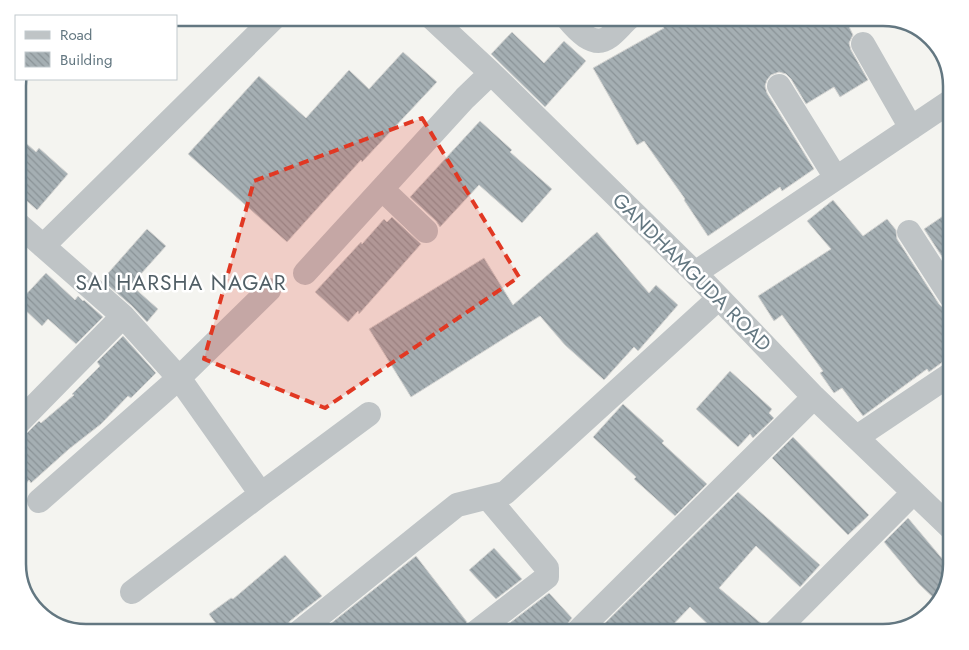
<svg xmlns="http://www.w3.org/2000/svg" width="969" height="650" font-family="Jost,sans-serif">
<style>
.building{fill:url(#building-back-hatch);stroke:#d5d5d3}
.lines{fill:none;stroke-linecap:round;stroke-linejoin:round}
.minor{stroke:#bfc4c6;stroke-width:24}
.marked{fill:#e13823;fill-opacity:0.2;stroke:#e13823;stroke-width:4;stroke-dasharray:10 6;stroke-linejoin:round}
.labels{text-anchor:middle;stroke-width:5;stroke-linejoin:round;paint-order:stroke}
.street-label{font-size:20px;fill:#637781;stroke:#fff}
.neighbourhood-label{font-size:21px;letter-spacing:1px;fill:#515f66;stroke:#fff}
.rim{fill:none;stroke:#637781;stroke-width:2.5}
</style>
<defs>
<pattern id="building-back-hatch" width="6" height="6" patternUnits="userSpaceOnUse" patternTransform="scale(1.25)"><rect width="6" height="6" fill="#a5afb3"/><path d="M-1 5l2 2M0 0l6 6M5-1l2 2" fill="none" stroke="#8a9397"/></pattern>
</defs>
<rect width="100%" height="100%" fill="#f4f4f0"/>
<path class="building" d="M655 18H845L853 35 849 43 851 50 868 80 840 97 834 87 806 104 791 79 786 74 779 72 771 75 767 80 765 86 767 93 814 169 782 191 780 187 708 236 684 200 685 199 644 141 637 145 593 68 664 28Z
M512 32 544 63 564 41 586 61 545 107 491 54Z
M403 52 437 82 362 162 361 160 287 242 188 154 259 76 306 118 349 70 369 89Z
M480 121 512 150 510 152 552 189 522 223 479 185 440 227 436 221 410 197Z
M18 136 36 152 39 148 68 174 37 210 18 193Z
M833 200 863 236 887 219 896 230 897 239 939 304 944 309 952 311V355L929 372 927 369 863 416 842 388 834 393 820 373 823 371 782 315 774 321 758 296 831 249 807 221Z
M952 210V272L924 229Z
M392 217 421 244 359 314 358 311 348 322 315 292 361 242 362 244 384 219 387 222Z
M147 229 166 246 131 285 158 309 147 322 132 306 102 280Z
M597 232 649 293 656 285 678 305 638 351 634 347 604 380 565 345 540 316 411 397 369 329 484 258 513 305Z
M46 273 75 300 78 296 83 301 84 300 103 317 76 344 48 319 42 326 18 303Z
M123 336 156 373 131 398 128 396 101 424 69 449 31 483 29 480 18 493V437L27 433 39 421 41 423 74 395 72 394 100 366 97 362Z
M730 371 772 409 769 413 774 418 753 438 750 434 738 447 696 409Z
M623 404 664 441 662 443 707 484 675 516 634 479 636 477 593 437Z
M793 437 869 515 848 535 772 458Z
M738 492 820 565 800 587 756 546 719 588 763 625 762 632H716L690 607 666 632H596Z
M908 518 950 568 939 603 919 584 884 542Z
M494 548 522 579 496 599 469 570Z
M285 555 322 596 290 621 286 627V632H222L209 614 231 598 233 599Z
M416 556 467 622 464 626 455 632H320Z
M549 593 572 618 564 628V632H498Z"/>
<g class="lines">
<path class="minor" d="M432 18 491 73 695 273 814 397 951 528
M567 18C576 29 593 49 609 37 616 32 622 24 629 18
M863 44 911 128
M779 86 836 178
M382 189 426 231
M18 224 123 316 179 378 261 494
M909 232 951 297
M43 246 274 18
M305 273 465 98 491 73
M695 273 951 101
M18 423 123 316
M857 437 951 374
M39 501 179 378 269 290
M132 592 261 494 369 414
M299 632 457 505 505 493 719 298
M476 632 547 577V568L488 498
M577 632 814 397
M775 632 913 493"/>
</g>
<path class="marked" d="M422 118 519 277 325 408 204 359 254 181Z"/>
<g class="labels">
<g class="street-label">
<text transform="translate(692 272) rotate(45)" y="7">GANDHAMGUDA ROAD</text>
</g>
<g class="neighbourhood-label">
<text x="181" y="290">SAI HARSHA NAGAR</text>
</g>
</g>
<path d="M0 0H969V650H0ZM86 26H883A60 60 0 0 1 943 86V564A60 60 0 0 1 883 624H86A60 60 0 0 1 26 564V86A60 60 0 0 1 86 26Z" fill="#fff" fill-rule="evenodd"/>
<path class="rim" d="M86 26H883A60 60 0 0 1 943 86V564A60 60 0 0 1 883 624H86A60 60 0 0 1 26 564V86A60 60 0 0 1 86 26Z"/>
<rect x="15" y="15" width="162" height="65" fill="#ffffff" stroke="#c1c9cd"/>
<rect x="25" y="31" width="25" height="8" fill="#bfc4c6" stroke="#c1c9cd"/>
<text x="60" y="40" font-size="15" fill="#637781">Road</text>
<rect x="25" y="52" width="25" height="15" fill="url(#building-back-hatch)" stroke="#c1c9cd"/>
<text x="60" y="65" font-size="15" fill="#637781">Building</text>
</svg>
